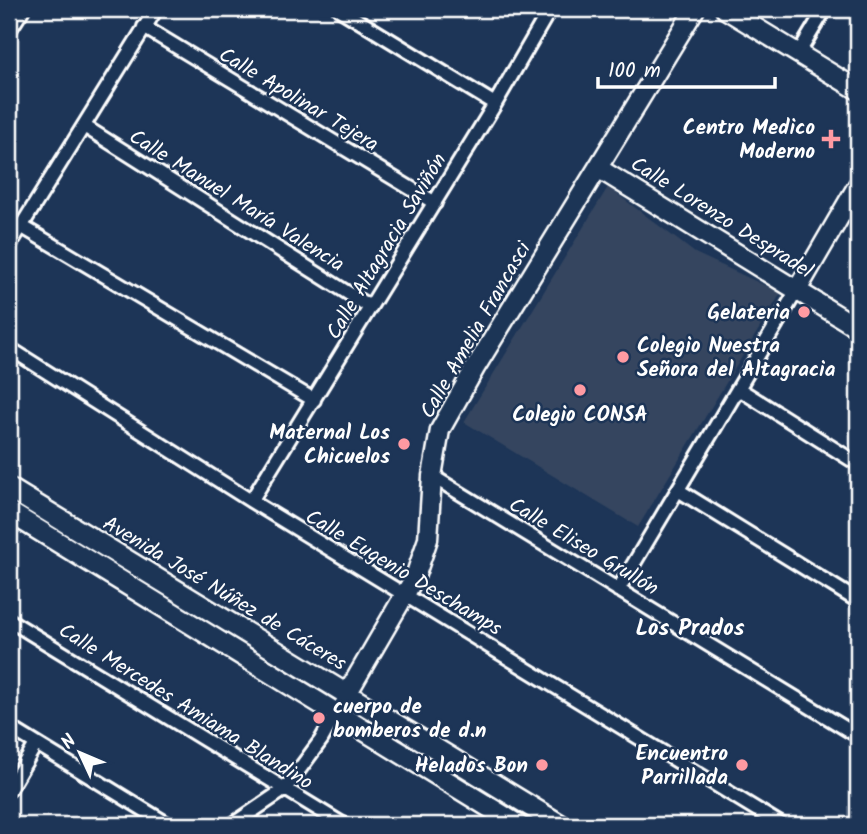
<svg xmlns="http://www.w3.org/2000/svg" width="867" height="834" font-family="Kalam,sans-serif">
<style>
.built{fill:#34455f}
.lines{fill:none;stroke-linecap:round;stroke-linejoin:round}
.street-casing{stroke:#fff;stroke-width:18}
.secondary-casing{stroke:#fff;stroke-width:23}
.primary-casing{stroke:#fff;stroke-width:24}
.street{stroke:#1d3557;stroke-width:12}
.secondary{stroke:#1d3557;stroke-width:18}
.primary{stroke:#1d3557;stroke-width:19}
.poi-dot{fill:#ff9aa2;stroke:#1d3557;stroke-width:2.5}
.labels{text-anchor:middle;stroke-width:5;stroke-linejoin:round;paint-order:stroke}
.street-label{font-size:21px;fill:#fff;stroke:#1d3557}
.poi-label{font-size:21px;font-weight:bold;fill:#fff;stroke:#1d3557;text-anchor:end}
.neighbourhood-label{font-size:23px;font-weight:bold;fill:#fff;stroke:#1d3557}
</style>
<rect width="100%" height="100%" fill="#1d3557"/>
<filter id="ink" filterUnits="userSpaceOnUse"><feTurbulence type="fractalNoise" baseFrequency=".0143" numOctaves="2"/><feDisplacementMap in="SourceGraphic" scale="14" xChannelSelector="R" yChannelSelector="G"/><feConvolveMatrix kernelMatrix="1 2 1 2 8 2 1 2 1" color-interpolation-filters="sRGB"/></filter>
<g filter="url(#ink)">
<path class="built" d="M608 187 695 253 781 293 638 527 464 422Z"/>
<g class="lines">
<defs>
<path id="street" d="M339 9 495 104
M144 27 435 203
M9 31 23 9
M798 54 825 9
M84 126 370 307
M21 226 314 400
M9 246 156 9
M9 348 251 501 782 825
M739 389 858 464
M432 476 858 736
M678 490 858 601
M251 501 495 104 550 9
M618 590 797 290
M9 620 344 825
M9 727 169 825
M9 790 36 744
M9 824 11 825
M232 825 285 789 321 740 347 694"/>
<path id="secondary" d="M725 9 858 90
M598 168 858 328
M797 290 858 185
M347 694 415 577 428 539 432 476 440 430 475 368 695 9"/>
<path id="primary" d="M9 488 561 825
M9 512 518 825"/>
</defs>
<use href="#street" class="street-casing"/>
<use href="#secondary" class="secondary-casing"/>
<use href="#primary" class="primary-casing"/>
<use href="#street" class="street"/>
<use href="#secondary" class="secondary"/>
<use href="#primary" class="primary"/>
</g>
</g>
<g class="poi-dot">
<path d="M827.5 128.5h7v7h7v7h-7v7h-7v-7h-7v-7h7z"/>
<circle cx="804" cy="312" r="7"/>
<circle cx="623" cy="357" r="7"/>
<circle cx="580" cy="390" r="7"/>
<circle cx="404" cy="444" r="7"/>
<circle cx="319" cy="718" r="7"/>
<circle cx="542" cy="765" r="7"/>
<circle cx="742" cy="765" r="7"/>
</g>
<g class="labels">
<g class="street-label">
<text transform="translate(299 99) rotate(31)" y="7">Calle Apolinar Tejera</text>
<text transform="translate(237 200) rotate(32)" y="7">Calle Manuel María Valencia</text>
<text transform="translate(722 217) rotate(32)" y="7">Calle Lorenzo Despradel</text>
<text transform="translate(386 246) rotate(-59)" y="7">Calle Altagracia Saviñón</text>
<text transform="translate(475 330) rotate(-60)" y="7">Calle Amelia Francasci</text>
<text transform="translate(584 546) rotate(31)" y="7">Calle Eliseo Grullón</text>
<text transform="translate(404 572) rotate(31)" y="7">Calle Eugenio Deschamps</text>
<text transform="translate(225 593) rotate(31)" y="7">Avenida José Núñez de Cáceres</text>
<text transform="translate(186 706) rotate(32)" y="7">Calle Mercedes Amiama Blandino</text>
</g>
<g class="poi-label">
<text x="815" y="134">Centro Medico<tspan x="815" dy="24">Moderno</tspan></text>
<text x="790" y="319">Gelateria</text>
<text x="637" y="352" text-anchor="start">Colegio Nuestra<tspan x="637" dy="24">Señora del Altagracia</tspan></text>
<text x="580" y="421" text-anchor="middle">Colegio CONSA</text>
<text x="390" y="439">Maternal Los<tspan x="390" dy="24">Chicuelos</tspan></text>
<text x="333" y="713" text-anchor="start">cuerpo de<tspan x="333" dy="24">bomberos de d.n</tspan></text>
<text x="728" y="760">Encuentro<tspan x="728" dy="24">Parrillada</tspan></text>
<text x="528" y="772">Helados Bon</text>
</g>
<g class="neighbourhood-label">
<text x="690" y="635">Los Prados</text>
</g>
</g>
<rect width="867" height="834" fill="none" stroke="#1d3557" stroke-width="35"/>
<rect x="18" y="18" width="832" height="799" fill="none" stroke="#fff" stroke-width="2.5" filter="url(#ink)"/>
<g transform="translate(80 753) rotate(314)" stroke="#1d3557" stroke-width="5" paint-order="stroke">
<path d="M0-5L12 26L0 18L-12 26Z" fill="#ffffff"/>
<text y="-10" font-size="19" font-weight="bold" text-anchor="middle" fill="#ffffff">N</text>
</g>
<path d="M598 77v10h177v-10" fill="none" stroke="#ffffff" stroke-width="3.5"/>
<text x="608" y="77" font-size="21" fill="#ffffff" stroke="#1d3557" stroke-width="5" paint-order="stroke">100 m</text>
</svg>
